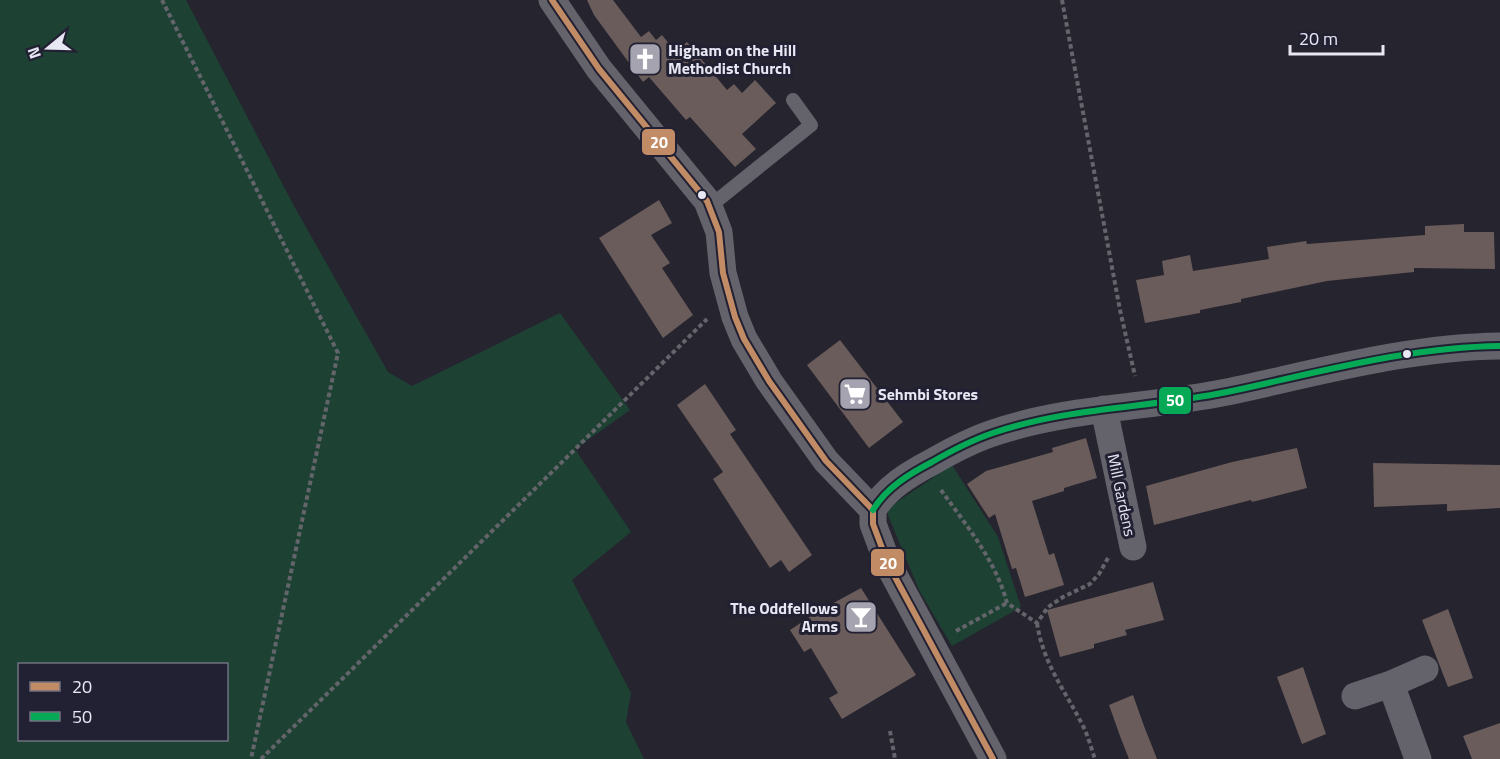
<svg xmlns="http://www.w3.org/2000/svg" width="1500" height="759" font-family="'Titillium Web',sans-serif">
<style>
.green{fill:#1d4233;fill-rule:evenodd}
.building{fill:#6a5c5a}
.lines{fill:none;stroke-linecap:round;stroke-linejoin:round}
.path{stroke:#64646b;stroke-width:4;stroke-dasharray:4.5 3;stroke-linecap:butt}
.service{stroke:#64636b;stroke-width:14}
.minor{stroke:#64636b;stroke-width:27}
.bus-1-casing{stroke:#222033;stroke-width:10}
.bus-2-casing{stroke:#222033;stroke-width:10}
.bus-1{stroke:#c18c65;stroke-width:6}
.bus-2{stroke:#06aa56;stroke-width:6}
.bus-dot{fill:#e8e7f4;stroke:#222033;stroke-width:2}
.labels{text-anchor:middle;stroke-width:6;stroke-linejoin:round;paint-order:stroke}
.poi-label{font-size:16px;font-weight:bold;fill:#e8e7f4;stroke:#222033;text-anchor:start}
.street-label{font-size:16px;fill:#e8e7f4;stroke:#222033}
.line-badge{stroke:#222033;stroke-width:2}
.badge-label{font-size:16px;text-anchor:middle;font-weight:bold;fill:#fff}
</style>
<rect width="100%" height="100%" fill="#26242f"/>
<path class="green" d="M0 0H186L294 206 388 372 412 386 560 313 630 410 575 449 631 532 572 580 631 693 626 722 644 759H0ZM20 664H226V740H20Z
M952 465 998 537 1021 607 952 646 919 590 888 515V510L894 504Z"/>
<path class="building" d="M587 0H613L641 37 649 31 656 40 662 35 675 51 687 42 727 90 734 84 742 93 755 80 776 103 742 134 756 149 735 167 690 117 686 120 649 77 643 82 594 15Z
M659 200 672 223 651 235 670 263 662 268 693 315 663 338 599 238Z
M1464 224V232H1494L1495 269 1414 268V272L1327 281 1241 299V302L1200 310V313L1145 323 1136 280 1164 275 1162 261 1190 255 1193 271 1269 259 1267 247 1306 241 1307 244 1425 235V226Z
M840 340 903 422 869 448 807 365Z
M705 384 736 430 730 434 812 555 789 572 781 560 770 568 713 479 723 472 677 405Z
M1086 438 1097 478 1064 488V491L1032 501 1049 555 1054 553 1064 585 1025 597 1016 568 1012 569 995 514 989 518 967 484 986 471 1053 452 1052 448Z
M1297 448 1307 488 1252 502 1251 500 1154 525 1146 486 1232 462Z
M1373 463 1500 465V508L1447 511V504L1374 507Z
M1153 582 1164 620 1125 630 1127 635 1094 644V648L1060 657 1047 610Z
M861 588 916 675 842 719 829 698 838 693 811 648 804 652 790 630 817 612Z
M1448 609 1473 678 1448 687 1422 620Z
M1303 667 1326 734 1302 744 1277 677Z
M1133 695 1144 726 1157 759H1129L1120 736 1109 705Z
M1500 723V759H1472L1463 736Z"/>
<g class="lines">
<path class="path" d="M162 0 338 353 251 759
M1062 0 1120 310 1135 376
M941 490C966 525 996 561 1007 603L1037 623 1048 607 1063 597 1090 584 1099 574 1108 558
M1037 623C1043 663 1064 689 1082 724 1088 735 1091 748 1095 759
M956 631 1007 603
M890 731 895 759
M261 759 707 319"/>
<path class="service" d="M709 207 811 125 793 100"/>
<path class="minor" d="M552 0 599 69 707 201 719 232 723 273 735 317 744 339 769 381 826 461 873 510V524L888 564 993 759
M1104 409 1133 547
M873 510C886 488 909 474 932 462 951 451 972 440 993 433 1069 407 1149 408 1227 392 1317 373 1407 347 1500 346
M1391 684 1418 759
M1355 696 1391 684 1425 669"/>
<defs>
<path id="bus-1" d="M552 0 599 69 707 201 719 232 723 273 735 317 744 339 769 381 826 461 873 510V524L888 564 993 759"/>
<path id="bus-2" d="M873 510C886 488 909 474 932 462 951 451 972 440 993 433 1069 407 1149 408 1227 392 1317 373 1407 347 1500 346"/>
</defs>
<use href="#bus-1" class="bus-1-casing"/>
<use href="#bus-2" class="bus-2-casing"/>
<use href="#bus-1" class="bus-1"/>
<use href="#bus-2" class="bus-2"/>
</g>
<defs>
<symbol id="church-square" viewBox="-11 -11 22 22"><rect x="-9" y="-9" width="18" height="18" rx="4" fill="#a4a3af" stroke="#222033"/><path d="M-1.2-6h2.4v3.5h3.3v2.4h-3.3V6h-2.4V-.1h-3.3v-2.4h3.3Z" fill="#fff"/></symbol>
<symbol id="supermarket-square" viewBox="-11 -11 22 22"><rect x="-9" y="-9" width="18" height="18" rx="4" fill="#a4a3af" stroke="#222033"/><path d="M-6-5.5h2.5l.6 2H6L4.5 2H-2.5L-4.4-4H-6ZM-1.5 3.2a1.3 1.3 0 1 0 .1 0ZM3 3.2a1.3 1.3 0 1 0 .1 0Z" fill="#fff"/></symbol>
<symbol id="bar-square" viewBox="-11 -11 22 22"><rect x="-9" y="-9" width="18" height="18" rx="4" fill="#a4a3af" stroke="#222033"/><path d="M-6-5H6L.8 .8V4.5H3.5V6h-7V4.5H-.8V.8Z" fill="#fff"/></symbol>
</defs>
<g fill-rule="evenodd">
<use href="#church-square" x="626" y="40" width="38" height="38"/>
<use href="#supermarket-square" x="836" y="375" width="38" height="38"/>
<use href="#bar-square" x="842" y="598" width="38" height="38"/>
</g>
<g class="bus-dot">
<circle cx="702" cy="195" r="5"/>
<circle cx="1407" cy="354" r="5"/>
</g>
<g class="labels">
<g class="poi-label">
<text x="668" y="56">Higham on the Hill<tspan x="668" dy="18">Methodist Church</tspan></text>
<text x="878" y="400">Sehmbi Stores</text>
<text x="838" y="614" text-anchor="end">The Oddfellows<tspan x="838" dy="18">Arms</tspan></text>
</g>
<g class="street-label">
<text transform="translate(1122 495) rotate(78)" y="6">Mill Gardens</text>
</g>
</g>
<g class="line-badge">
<rect x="641" y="128" width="35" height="28" rx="6" fill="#c18c65"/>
<rect x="1158" y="386" width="34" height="29" rx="6" fill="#06aa56"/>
<rect x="870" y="548" width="35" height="29" rx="6" fill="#c18c65"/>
</g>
<g class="badge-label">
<text x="659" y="148">20</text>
<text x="1175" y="406">50</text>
<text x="888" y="569">20</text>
</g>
<rect x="18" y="663" width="210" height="78" fill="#222033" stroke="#717080" stroke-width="1.5"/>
<rect x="30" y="682" width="30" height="9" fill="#c18c65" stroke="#717080" stroke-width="1.5"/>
<text x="72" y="693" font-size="18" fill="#e8e7f4">20</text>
<rect x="30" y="712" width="30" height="9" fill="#06aa56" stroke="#717080" stroke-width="1.5"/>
<text x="72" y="723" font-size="18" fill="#e8e7f4">50</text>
<g transform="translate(48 48) rotate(251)" stroke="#222033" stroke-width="4.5" paint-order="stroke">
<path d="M0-4.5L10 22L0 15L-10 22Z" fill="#e8e7f4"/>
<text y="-9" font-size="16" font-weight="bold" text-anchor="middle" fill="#e8e7f4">N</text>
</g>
<path d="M1290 45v9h93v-9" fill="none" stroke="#e8e7f4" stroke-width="3"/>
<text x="1299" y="45" font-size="18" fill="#e8e7f4" stroke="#222033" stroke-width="4.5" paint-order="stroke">20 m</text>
</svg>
